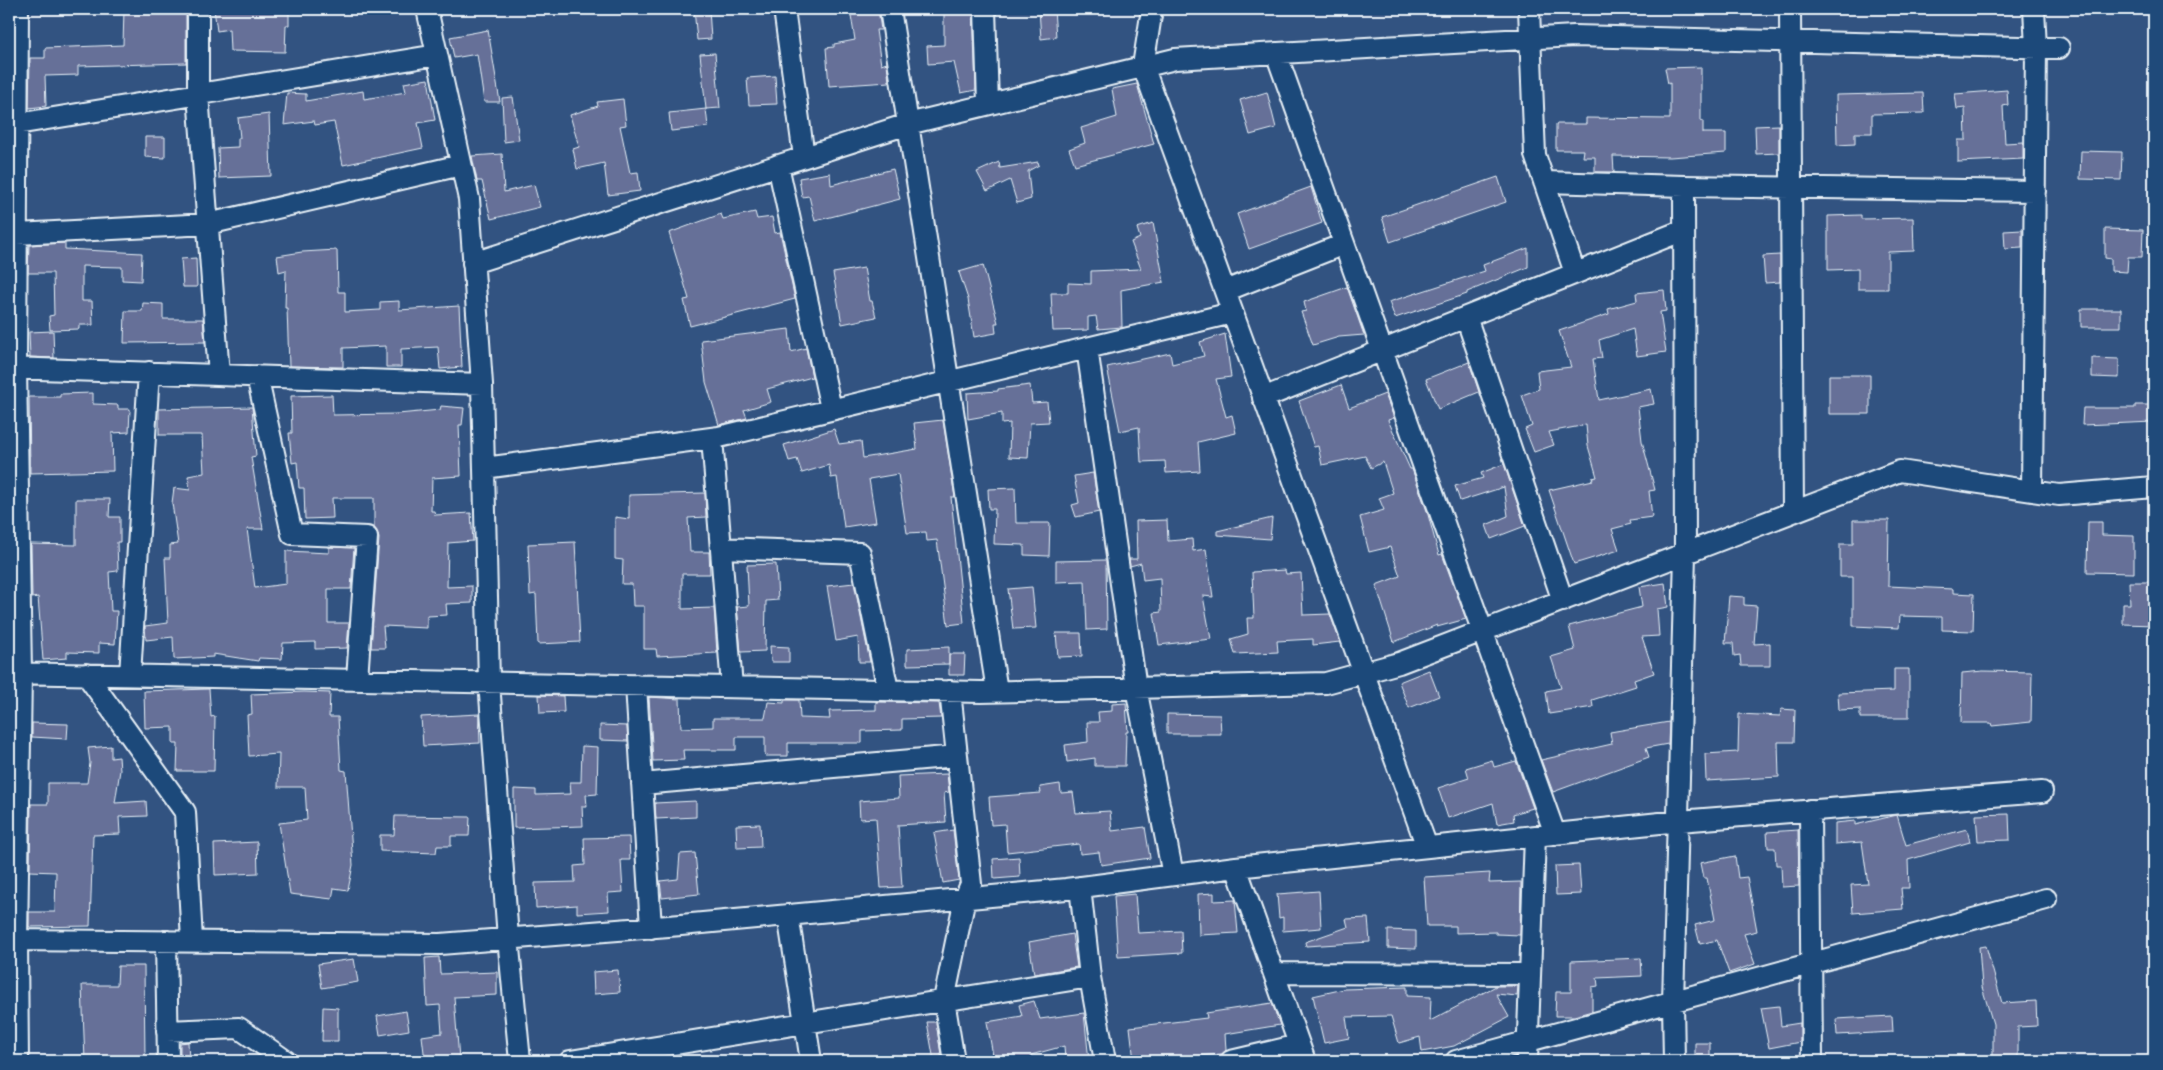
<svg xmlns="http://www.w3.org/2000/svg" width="2163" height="1070" font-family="'Indie Flower',sans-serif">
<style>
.building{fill:#667098;stroke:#e8f1f8}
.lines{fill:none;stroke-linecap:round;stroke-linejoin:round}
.minor-casing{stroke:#e8f1f8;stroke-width:24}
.minor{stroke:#1f4a7a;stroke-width:20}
</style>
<rect width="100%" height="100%" fill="#325381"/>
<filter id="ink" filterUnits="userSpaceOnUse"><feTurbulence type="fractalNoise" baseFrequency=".02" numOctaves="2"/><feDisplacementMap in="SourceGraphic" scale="10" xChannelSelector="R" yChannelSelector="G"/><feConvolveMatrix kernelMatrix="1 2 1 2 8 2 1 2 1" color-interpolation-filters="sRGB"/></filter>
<g filter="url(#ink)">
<path class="building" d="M124 9H144V14H186V63L78 66V75L45 76 46 106 29 108 30 58H45V48L123 45Z
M214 9H289V25H286L285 52 230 51 229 29 217 31Z
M694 9H709L711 39 697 40Z
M850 9H878L881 30H876L881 65 887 63 889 82 829 86 826 48 834 47V44L855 40Z
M944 9H973L976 90 961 93 954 62 928 64 927 46 944 45Z
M1039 9H1054L1056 37 1041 39Z
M488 30 500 102H484L477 54 454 58 450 37Z
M715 53 720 108 706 109 700 54Z
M1701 67V121H1703V133H1726V153L1670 157 1613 156 1614 172H1595V157H1583L1584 150H1556V124H1586V118L1670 119V83L1668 84 1665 68Z
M775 76 777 104 749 105 747 78Z
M428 79 435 120 418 123 423 148 343 165 334 122 315 125 314 121 284 125 287 93 306 94V101L363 91 364 99 406 92 404 83Z
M1137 84 1154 144 1075 165 1069 149 1085 143 1081 128 1117 117 1112 89Z
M2007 90 2008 105 2003 106 2005 143 2023 142V159L1958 162V140H1966L1965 108 1957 109 1955 94Z
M1267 92 1276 128 1250 135 1240 100Z
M1923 93 1924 113 1872 114V133H1855V144L1837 145 1836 95Z
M513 97 519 140 504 142 502 98Z
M623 99 626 125 620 126 630 173 638 172 640 191 608 195 604 163 577 169 573 149 579 147 570 115 598 106 597 102Z
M706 109 708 127 671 131 669 113Z
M269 114 271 176 219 178 218 148 238 147V138H240L238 118Z
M1779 125V153L1756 154 1755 126Z
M145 137H165V158L145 157Z
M2081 151 2122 152 2121 180 2080 179Z
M502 154 504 192 534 185 540 207 491 219 482 181H477L472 156Z
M999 162 1000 168 1038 162 1039 165 1028 171 1031 199 1017 203 1010 180 987 191 977 172Z
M893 169 900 199 815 221 809 196 802 197 799 178 830 173 831 185Z
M1498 177 1506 202 1390 242 1382 217Z
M1311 187 1322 223 1249 249 1237 214Z
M755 212 757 219 772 217 775 233 780 232 795 299 690 326 684 300 689 299 669 233 721 214 723 219Z
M1861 215V219L1913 218 1914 251 1888 252V289H1858V269L1828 270V216Z
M1153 223 1164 282 1121 290 1122 327 1098 329 1096 316 1088 317V330L1053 331 1051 293H1068V283L1091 284V271L1141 269 1131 242 1140 238 1137 228Z
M2105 229 2143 230 2142 257H2128L2127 272 2111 271V259L2105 258Z
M2022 230V248L2005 249 2004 231Z
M65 243V249L142 253 141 281 122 280V267L82 266V301H92L93 325H79V329L50 330 49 316 54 315 53 273H28L29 245Z
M1528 248V267L1467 292V294L1395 318 1389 302 1485 271 1483 265Z
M337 250 338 292H345V312L380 310V302L399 301V310L459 306 462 367 440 369 438 347 401 349V367H386V346L343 348V367L289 366 287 308H285L286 270 279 272 277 256 302 252Z
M1780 255V282L1765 283 1763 256Z
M196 258 197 287H183L181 259Z
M983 265 998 323H995L996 333 974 337 968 299 959 272Z
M864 268 870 301H872L876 317 842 324 833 273Z
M1347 287 1364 335 1339 337 1313 345 1301 312 1306 311 1304 302Z
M1664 290 1666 311 1660 312 1666 352 1637 356 1633 329 1599 340 1602 358 1593 359 1599 400 1651 389 1654 404 1638 407 1642 441 1655 490 1649 491 1652 517 1630 520 1631 524 1612 529 1619 550 1574 564 1549 490 1593 480 1592 478 1597 477 1588 446 1586 425 1549 432 1554 445 1534 452 1525 429 1532 426 1522 395 1539 389 1537 371 1571 367 1559 331 1609 314 1608 309 1637 301 1636 293Z
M143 303 163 304V319H203L205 342 124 343 125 311H142Z
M2081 309H2121V327H2081Z
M789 329 791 352 806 348 812 377 767 389 771 402 744 410 747 418 719 425 706 382 701 340Z
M53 331 54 358 30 357 29 332Z
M1225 334 1231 377 1216 379 1226 417 1232 415 1236 433 1198 442 1200 471 1166 473 1165 461 1141 462 1139 427 1120 431 1107 367 1170 353 1172 364 1204 356 1200 342Z
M2092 358 2119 359V378L2092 377Z
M1469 362 1479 392 1438 409 1426 379Z
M1829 375H1870V414H1829Z
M1030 385 1032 403 1047 402 1049 422 1030 423 1028 458 1009 457 1010 423 1002 424V413L968 419 967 393 998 391V389Z
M1341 385 1349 408 1385 394 1394 418 1388 420 1410 469H1412L1427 511 1439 555 1442 554 1466 619 1437 627V625L1394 642 1376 585 1400 576 1390 547 1369 552 1360 517 1384 510 1379 498 1393 493 1383 462 1371 468 1365 456 1322 465 1318 446 1314 447 1299 401Z
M93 393V404L118 405V409H130L129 432 112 433 113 471 30 473 29 397H60V394Z
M332 395 333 415 398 414 440 410 441 406 464 408 462 425H459L461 476 432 478 431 511H434L435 515 471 513 473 541 448 543 447 587 472 586V603L446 604 447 615 427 616V628L383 626 385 648H371L379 538 374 527V498H332L333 518 305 519 304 488H299L297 462 292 463 289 433H292L291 396Z
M2135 405H2154V422L2082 425 2083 408H2135Z
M252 407 256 456 251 457 263 529H247L255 588 286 584V551L329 553V547L354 548 351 589H328V623H349L347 648 315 649V642L283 643 282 659 259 658 258 661 213 654V657L174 659 173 637 146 640 145 626 168 623 165 558H170V545L178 544 172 503 174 488 190 490 188 476 204 473 202 435H159V409Z
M943 420 955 497H951L964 623 948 625 937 540 927 541 926 532 907 533 898 474 869 479 876 522 844 527 837 477 831 478 829 465 802 473 797 459 789 461 784 445 834 429 839 444 861 441 863 458 917 449 914 423Z
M1504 464 1525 526 1491 539 1486 525 1508 516 1504 487 1460 501 1455 486 1483 478 1481 473Z
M1093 473 1099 512 1076 517 1072 505 1079 503 1074 476Z
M1015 488 1016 523H1050L1049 556 1024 555V545L994 544 995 509H989L988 489Z
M705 493 706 517 688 518 690 552H709L710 574H682V609L714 608 717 653 657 656 656 649H644V606H633L632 584H622L623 560 615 559V517L629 519V495Z
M76 499H110L109 517H120V542H117L118 571 109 572 111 611H117L115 644 99 643V653L67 652V658L43 660 38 597 32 598 31 544 76 545Z
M1272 518 1270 539 1217 535V531Z
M1167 520 1168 541 1192 539 1193 551 1206 549 1213 597 1203 596 1211 639 1159 645 1154 613 1161 612 1160 578 1143 580 1141 563 1130 566 1129 559H1137L1136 521Z
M1853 520H1889L1888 586 1953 589V593L1974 594 1973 631 1942 630V617L1900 616 1899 628 1853 626V577H1840V544H1853Z
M2088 522H2102V535L2134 536V573L2087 572Z
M575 542 580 642 538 644 536 594 530 595 528 544Z
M1106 560 1107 629 1087 630 1085 581 1056 582V561Z
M776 564 778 600 766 601 765 651 741 652 737 607 749 606 747 565Z
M1285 570 1286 574 1301 573 1303 615 1330 614 1340 642 1313 645V639L1277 641 1278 652 1235 654 1231 639 1248 634 1247 618H1254L1252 572Z
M2129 582H2154V625L2123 624V604H2130Z
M854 583 870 662H859L858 637 836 641 827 586Z
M1665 583 1668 607 1657 609 1659 636 1642 637 1654 673 1634 680 1636 686 1592 700 1593 707 1549 714 1546 691 1561 688 1551 657 1575 650 1569 626 1642 607 1639 587Z
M1032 587 1036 628 1013 629 1008 589Z
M1729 596 1744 597V605L1757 606 1754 644 1770 643V666H1741L1740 655 1734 656 1733 643H1725Z
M1056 633H1081L1082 656 1058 657Z
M770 646 789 647V662H771Z
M949 647V664L907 665V649Z
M949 654H965L964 675H949Z
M1894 669H1909V718H1860V709L1839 710 1838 693 1894 691Z
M1429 670 1439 696 1409 708 1399 682Z
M1983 671 2032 672 2031 722 1992 726 1991 723H1961L1962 673Z
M209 689 211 717 215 716 214 771H177L178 744H173V727L145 728 144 691Z
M304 692 330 693 329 717H338L341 770 346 771 353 865 348 890 334 888 332 899 290 894 279 823 307 820 305 787H278L279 754 249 756 247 715 252 714 251 694Z
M539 695 563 696 564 712 540 713Z
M649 697 680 699 681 728 713 727V718H765L768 702 784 703V700H799L800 718 830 719 829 711 876 710V702L939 703 941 718 902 719V730L862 731V743H788V756H765V737H736V750H683L684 760 653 761Z
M1126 703 1128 732H1126L1125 766H1095V758L1067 762 1065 745 1088 742 1087 722H1099L1098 712 1112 711V704Z
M1781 709 1795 710 1794 742H1778L1779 777 1706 781 1705 754 1738 752 1739 714 1780 716Z
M479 714 480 743 423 746 421 717Z
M1167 714 1220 715 1221 734H1167Z
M1669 722 1668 744 1646 748 1649 757 1553 792 1541 760 1612 744 1610 732Z
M32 723 68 724 67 739 32 737Z
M600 725 627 726 628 741 600 740Z
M111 746V758L119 757 120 770 115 803 146 801 147 816 119 817 120 834 93 835 90 926 29 927V912H55L56 872 30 871 31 804H48V783H87L90 763 88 748Z
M582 746 598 747 597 794 586 795 587 806H582L583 826 514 828V789L536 790V795L571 794 570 782H581Z
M1492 760 1494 767 1516 761 1533 808 1513 814 1514 821 1497 824 1493 803 1448 818 1438 788 1469 778 1466 768Z
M947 774 949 792 944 793 946 822 898 825 902 887 881 888 876 818 860 819 859 801 899 798 898 776Z
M1060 784 1061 793 1073 792 1076 813 1110 811 1112 831 1145 827 1150 858 1101 865 1099 852 1080 854 1079 844 1007 852 1005 824 991 825 989 797 1041 793 1040 787Z
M696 801V817L656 819 655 803Z
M2009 814 2010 840 1978 841 1976 815Z
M1897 815 1906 845 1967 829 1970 842 1908 860 1909 888H1901L1903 909 1853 913 1851 885 1868 884 1862 842 1835 844V823L1855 821V825Z
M395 816 470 817 469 836H451V846H437L436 853 380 851V835H394Z
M760 824 761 847 737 848 736 825Z
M953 830 959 880 943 883 934 833Z
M1798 830 1799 886 1782 887 1781 865H1776L1775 848H1768L1767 832Z
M629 837 630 860H621L623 892 608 893 609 911 577 913V905L536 908 535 883 575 882 574 866 585 865 584 838Z
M257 842 258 873 215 875 214 844Z
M695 853 699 894 662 898 660 881 678 879 680 854Z
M1735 856 1738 878 1747 877 1757 931 1744 934 1755 964 1729 973 1717 940 1700 944 1695 925 1715 920 1707 878H1703L1700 863Z
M1019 857 1020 877 994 879 993 859Z
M1579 865 1581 894 1556 895 1555 866Z
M1490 873 1489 883 1521 882 1520 935 1496 934V932L1456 933V926H1427L1424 877Z
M1319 891 1321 928 1283 931V917L1279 918 1277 894Z
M1214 893V901L1235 900 1238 933 1199 935 1198 894Z
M1135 894 1138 933 1181 931 1182 953 1118 957 1114 896Z
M1368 918 1370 942 1306 946 1305 942 1348 927 1346 919Z
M1388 930 1416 931V949L1388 948Z
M1072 934 1077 967 1034 974 1029 942Z
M1986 946 2002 1003 2036 1001 2037 1026 2018 1027V1059L1993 1060V1024L1982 987 1979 947Z
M439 957 440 974 497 972V995L454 997 459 1059 425 1061 422 1036 442 1033 440 1005 427 1006 425 958Z
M1641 958 1642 976 1597 978 1598 986 1592 987V1011L1574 1016H1555L1556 992H1571V961Z
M354 959 358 982 322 988 318 964Z
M118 966H144L145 1061H85L82 985H117Z
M618 970 620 992 594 994 593 972Z
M1496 986H1518L1517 996 1496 994 1509 1017 1454 1046 1422 1052 1420 1037 1399 1043 1391 1016 1346 1017 1349 1038 1324 1043 1313 996 1344 989 1407 987V996L1431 997 1430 1021Z
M1034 1001 1040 1019 1084 1013 1089 1061H1065L1064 1046 1031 1055 1032 1061H994L987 1022 1022 1016 1019 1005Z
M1272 1003 1280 1025 1225 1034 1226 1050 1222 1054 1175 1058 1176 1061H1134L1130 1027 1207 1018 1206 1013Z
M1779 1006 1781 1026 1800 1023V1042L1769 1048 1761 1008Z
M323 1007 338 1008V1041H322Z
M406 1011 409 1030 380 1035 377 1016Z
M1892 1016 1893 1032 1837 1035 1836 1019Z
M927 1022H936L942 1061H934Z
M188 1042 189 1061H180V1043Z
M1695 1043H1710V1061H1695Z"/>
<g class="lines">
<defs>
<path id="minor" d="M18 9 16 368 21 673 17 940 18 1061
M198 9V94L219 375
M427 9 469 199 482 384 489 682 508 938 520 1061
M784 9 804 157
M890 9 997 691
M985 9 988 104
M1152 9 1143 66 1427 847
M1529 9 1535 155 1575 273
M1790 9 1793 512
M1276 53 1555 834
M17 124 437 55
M778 165 831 409
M1544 182 1684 186 2035 191
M17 234 208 224 461 165
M473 263 908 124 1175 59 1574 36 2059 48
M1225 291 1344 244
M1466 317 1563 601
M1087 348 1136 688 1173 875
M9 368 482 384
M257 376 292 534 367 537 357 679
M1263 398 1684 230
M712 438 732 687
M484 468 719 437 1232 313
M2032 491 2036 48 2034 9
M721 548 860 553 888 690
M9 673 981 692 1326 683 1399 663 1900 471 2059 495 2154 487
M86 674 185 812 192 941
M130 675 149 372
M636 685 651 928
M950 691 971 884 965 898 944 1000 954 1061
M642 784 957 756
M1810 810 1812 1061
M1236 867 1305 1061
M1080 887 1090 977 1105 1061
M788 915 811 1061
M9 940 440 944 681 925 1066 889 1236 867 1679 821 2042 792
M166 941 168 1061
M1274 973 1529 974
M167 1031 239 1028 286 1061
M570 1061 1090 977
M1231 1061 1299 1045
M1456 1061 2046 899
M1527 1061 1535 836
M1674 1061 1673 1002 1685 554 1684 186"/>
</defs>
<use href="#minor" class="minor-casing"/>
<use href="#minor" class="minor"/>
</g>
</g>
<rect width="2163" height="1070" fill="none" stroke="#1f4a7a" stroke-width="30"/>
<rect x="15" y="15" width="2133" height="1040" fill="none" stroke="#e8f1f8" stroke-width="2" filter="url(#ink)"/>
</svg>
